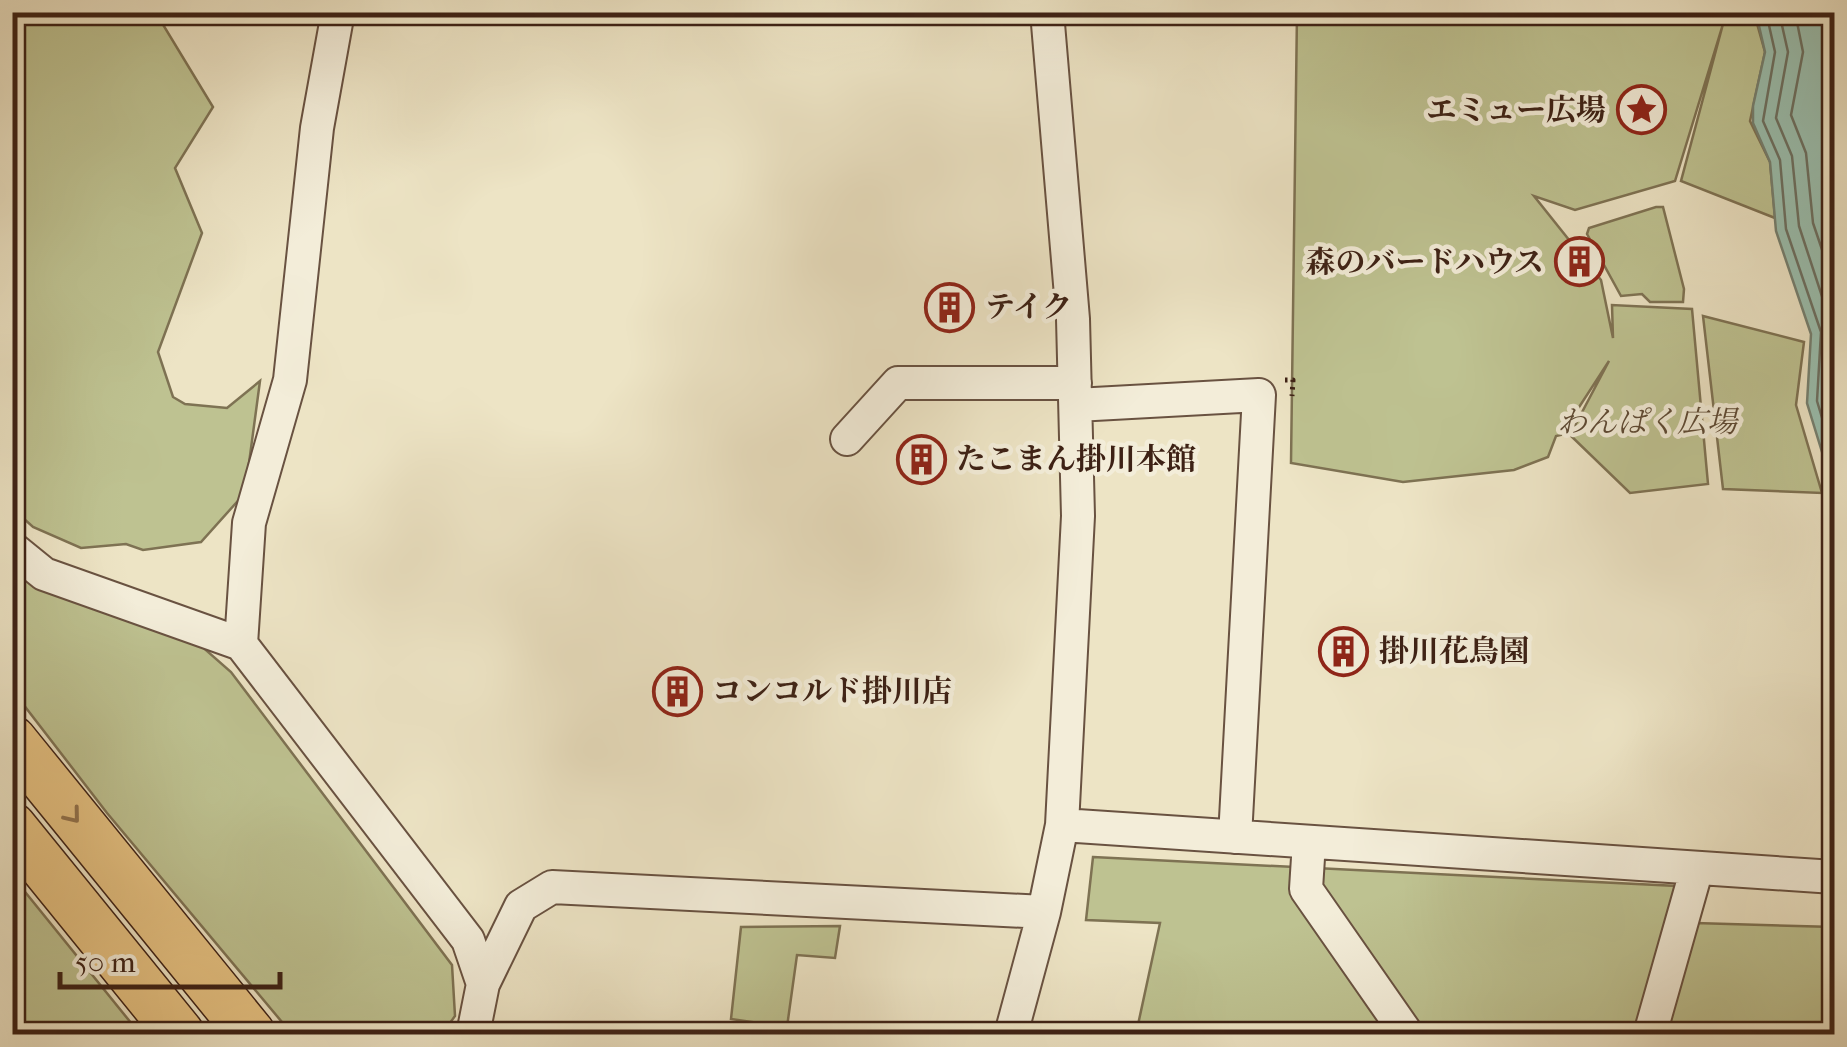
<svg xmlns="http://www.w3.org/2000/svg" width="1847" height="1047" font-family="'IM FELL French Canon','Noto Serif JP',serif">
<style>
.green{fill:#bec291;stroke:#7e7253;stroke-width:2.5}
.water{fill:#9abfaf;stroke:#758071;stroke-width:2.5}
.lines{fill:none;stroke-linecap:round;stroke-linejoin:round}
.shore{stroke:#6c7062;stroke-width:2.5}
.minor-casing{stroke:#695241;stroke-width:36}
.highway-casing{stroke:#3d2115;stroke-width:51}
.path{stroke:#3d2115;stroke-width:5;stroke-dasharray:2.5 5;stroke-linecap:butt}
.minor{stroke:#f3edd9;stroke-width:32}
.highway{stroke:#e6c282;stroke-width:48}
.oneway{stroke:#92724c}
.labels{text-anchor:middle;stroke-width:9;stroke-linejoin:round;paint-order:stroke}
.poi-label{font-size:30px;font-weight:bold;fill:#3d2115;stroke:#f3edd9;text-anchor:start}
.park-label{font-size:30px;font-style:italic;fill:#5d4934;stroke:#f3edd9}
</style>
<rect width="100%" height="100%" fill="#ede4c5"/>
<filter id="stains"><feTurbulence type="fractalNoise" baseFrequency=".002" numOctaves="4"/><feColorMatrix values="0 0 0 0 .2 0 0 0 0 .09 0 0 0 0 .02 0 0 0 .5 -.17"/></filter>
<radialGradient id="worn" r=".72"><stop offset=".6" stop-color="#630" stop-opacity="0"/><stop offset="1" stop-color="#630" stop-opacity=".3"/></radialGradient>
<path class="green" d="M12 13H156L213 107 175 168 202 233 158 352 173 397 185 404 227 408 260 381 245 493 201 542 143 550 126 544 81 548 33 527 13 509Z
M1297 13H1754L1765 52 1750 121 1770 162 1775 218 1681 181 1723 24 1675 181 1575 210 1534 196 1601 280 1613 338 1612 305 1692 309 1708 484 1630 493 1570 435 1609 361 1561 435 1556 436 1548 457 1514 470 1403 482 1291 463Z
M1656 207H1663L1684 289 1683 302H1650L1642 294 1621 296 1587 234 1589 228Z
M1703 316 1804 342 1796 405 1822 493 1723 489Z
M12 568 190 636 231 672 452 965 455 1016 442 1034H292L107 813 13 691Z
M1093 857 1677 886 1635 1034H1136L1160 923 1086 920Z
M13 877 140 1034H28L13 1014Z
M1695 923 1834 927V1034H1664Z
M840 926 835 958 797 955 787 1027 731 1019 741 927Z"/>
<path class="water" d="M1756 13H1834V491L1807 403 1811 334 1776 231 1770 162 1753 123V106L1765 52Z"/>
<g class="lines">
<path class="shore" d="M1766 12 1775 52 1763 121 1780 160 1786 229 1821 332 1817 401 1834 458
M1779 12 1788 52 1776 118 1792 156 1799 226 1833 330 1830 400 1834 417
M1795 12 1803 52 1791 115 1806 153 1813 223 1834 285"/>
<defs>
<path id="minor" d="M1076 405 1259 395 1235 837
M847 439 898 383H1075
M12 548 44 574 241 644 468 940 483 984 473 1034
M241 644 249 523 290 380 317 128 338 12
M1062 825 1834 877
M1309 842 1306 889 1407 1034
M483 984 521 906 552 887 1044 912
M1011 1034 1044 912 1062 825 1078 516 1073 319 1047 12
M1650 1034 1697 868"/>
<path id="highway" d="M12 740 251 1034
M12 827 180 1034"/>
</defs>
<use href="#minor" class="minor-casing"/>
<use href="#highway" class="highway-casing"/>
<path class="path" d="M1285 380H1293L1292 396"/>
<use href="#minor" class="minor"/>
<use href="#highway" class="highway"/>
</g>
<defs><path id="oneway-chevron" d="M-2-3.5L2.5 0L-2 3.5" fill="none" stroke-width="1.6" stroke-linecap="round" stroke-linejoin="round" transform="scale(2.5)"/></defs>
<use class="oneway" href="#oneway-chevron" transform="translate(73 816) rotate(51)"/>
<defs>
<symbol id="sight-ring" viewBox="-11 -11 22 22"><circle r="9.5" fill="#f3edd9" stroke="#8f2418" stroke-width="1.5"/><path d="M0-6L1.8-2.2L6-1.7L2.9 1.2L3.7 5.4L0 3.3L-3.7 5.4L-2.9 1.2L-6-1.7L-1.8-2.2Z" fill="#8f2418"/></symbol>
<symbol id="building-ring" viewBox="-11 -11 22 22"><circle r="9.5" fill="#f3edd9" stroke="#8f2418" stroke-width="1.5"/><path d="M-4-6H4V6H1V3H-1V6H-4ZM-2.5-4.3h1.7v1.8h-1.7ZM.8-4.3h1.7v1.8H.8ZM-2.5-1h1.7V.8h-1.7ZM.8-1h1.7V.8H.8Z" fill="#8f2418"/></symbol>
</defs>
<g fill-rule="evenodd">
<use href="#sight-ring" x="1614" y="82" width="55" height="55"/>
<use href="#building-ring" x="1552" y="234" width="55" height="55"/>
<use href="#building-ring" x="922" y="280" width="55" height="55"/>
<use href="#building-ring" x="894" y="432" width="55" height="55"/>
<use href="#building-ring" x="1316" y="624" width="55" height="55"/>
<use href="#building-ring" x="650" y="664" width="55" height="55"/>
</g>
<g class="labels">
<g class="poi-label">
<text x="1606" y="120" text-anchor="end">エミュー広場</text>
<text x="1544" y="272" text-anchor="end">森のバードハウス</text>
<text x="985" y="317">テイク</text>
<text x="956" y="469">たこまん掛川本館</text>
<text x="1379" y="661">掛川花鳥園</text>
<text x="712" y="701">コンコルド掛川店</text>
</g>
<g class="park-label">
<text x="1647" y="432">わんぱく広場</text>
</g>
</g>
<rect width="1847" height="1047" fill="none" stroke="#ede4c5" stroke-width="50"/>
<rect x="15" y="15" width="1817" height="1017" fill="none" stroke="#3d2115" stroke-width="5"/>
<rect x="25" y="25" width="1797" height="997" fill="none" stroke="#3d2115" stroke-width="2.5"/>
<path d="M60 972v15h220v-15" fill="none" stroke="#3d2115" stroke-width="5"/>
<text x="75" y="972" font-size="30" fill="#3d2115" stroke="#f3edd9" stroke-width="8" paint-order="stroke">50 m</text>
<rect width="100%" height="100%" filter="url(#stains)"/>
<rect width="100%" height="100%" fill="url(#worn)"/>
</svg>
